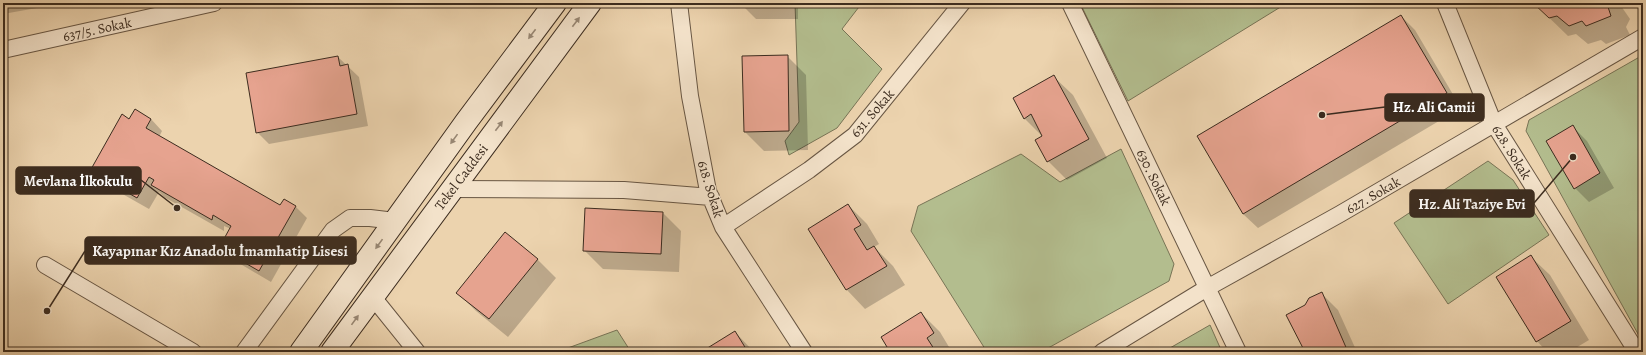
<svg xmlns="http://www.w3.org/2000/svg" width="1646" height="355" font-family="Alegreya,serif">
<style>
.green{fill:#b3bd8e;stroke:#787456}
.shadow{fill:#0003}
.building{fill:#e6a38f;stroke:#3c2c1f}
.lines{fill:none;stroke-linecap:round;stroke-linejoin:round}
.minor-casing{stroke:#685643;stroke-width:18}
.secondary-casing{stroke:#3c2c1f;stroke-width:24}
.minor{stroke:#f3e2ca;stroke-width:16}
.secondary{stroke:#f3e2ca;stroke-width:22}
.oneway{fill:#988774}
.labels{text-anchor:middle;stroke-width:3;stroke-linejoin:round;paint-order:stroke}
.street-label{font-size:14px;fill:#3c2c1f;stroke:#f3e2ca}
.leader{fill:none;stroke:#3c2c1f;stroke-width:1.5}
.callout-dot{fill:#3c2c1f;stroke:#f3e2ca;stroke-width:1.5}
.callout{fill:#3c2c1f;stroke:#3c2c1f;stroke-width:1.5}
.callout-label{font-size:15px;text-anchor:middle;font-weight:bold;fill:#fff}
</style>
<rect width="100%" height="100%" fill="#ecd3ae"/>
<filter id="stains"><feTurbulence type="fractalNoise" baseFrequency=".005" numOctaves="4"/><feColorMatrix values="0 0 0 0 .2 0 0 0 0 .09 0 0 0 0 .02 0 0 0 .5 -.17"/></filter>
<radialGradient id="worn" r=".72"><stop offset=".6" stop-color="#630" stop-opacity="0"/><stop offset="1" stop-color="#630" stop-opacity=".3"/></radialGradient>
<path class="green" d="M795 3H862L842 29 882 69 837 128 789 155 785 141 799 122Z
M1080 3H1287L1128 101Z
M1643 55V343L1526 131 1529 120Z
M1121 149 1174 264 1169 281 1041 352H987L911 231 918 206 1021 154 1060 182Z
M1488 161 1513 180 1549 235 1448 304 1394 223Z
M1210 325 1222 352H1163Z
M617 330 631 352H557Z"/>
<path class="shadow" d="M3 3H54V5L3 14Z
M740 3H798V19H756Z
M1534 3H1619L1630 19 1626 27 1630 35 1606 44 1601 40 1588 44 1576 34 1568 36Z
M1401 16 1415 30 1461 108 1258 228 1243 214 1198 136Z
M787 56 806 75 808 150 764 151 745 132 743 57Z
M338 57 359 77 368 126 269 144 257 132Z
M1054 77 1073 95 1107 158 1067 180 1048 161 1043 137 1024 118Z
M151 119 162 131 159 137 280 206 284 200 296 207 307 218 271 282 232 259 220 247 231 229 224 226V231L164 197 159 192 149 209 103 183 91 171 130 120Z
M1573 127 1587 141 1614 188 1589 202 1575 188Z
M848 205 867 224 879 244 874 247 893 266 905 285 865 309 847 290 810 229Z
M662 212 681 231 679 272 603 269 584 250Z
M1531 257 1550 275 1589 340 1569 352H1547L1537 341Z
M537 259 556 278 508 337 476 311 458 293Z
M1321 293 1338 310 1357 352H1306V306Z
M921 313 940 332 952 352H891Z
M735 332 754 352H703Z"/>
<path class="building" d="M1533 3H1610L1608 7 1611 16 1586 26 1582 21 1569 26 1557 16 1549 18Z
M1401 15 1447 93 1243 214 1197 136Z
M788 55 789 131 744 132 742 56Z
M338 56 340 66 348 64 357 114 256 133 246 73Z
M1054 75 1089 139 1047 162 1035 140 1042 136 1031 114 1024 119 1013 98Z
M135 109 151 119 146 128 280 205 284 199 296 206 259 271 219 248 231 226 213 215 212 220 151 185 154 180 149 177 137 198 90 171 122 114 129 119Z
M1573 125 1600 173 1574 189 1546 141Z
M848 204 861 225 854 229 867 250 874 246 887 266 846 290 808 229Z
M585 208 663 212 661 254 583 251Z
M505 232 538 259 489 319 456 293Z
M1531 255 1571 321 1536 342 1496 277Z
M1322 292 1348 352H1305L1286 315 1305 305 1309 298Z
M921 312 934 333 927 338 936 352H890L881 337Z
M735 331 748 352H701Z"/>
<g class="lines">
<defs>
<path id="minor" d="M679 3 690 96 708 191 723 227 804 352
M1070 3 1238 352
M1445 3 1494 124 1637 352
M3 50 214 3
M451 189 624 190 711 197
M723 227 809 170 855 135 962 3
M45 265 193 352
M372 296 417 352
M244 352 333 230 350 218H370L395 221
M1102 352 1207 288 1340 214 1643 37"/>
<path id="secondary" d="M301 352 466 122 555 3
M332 352 590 3"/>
</defs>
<use href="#minor" class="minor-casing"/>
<use href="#secondary" class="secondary-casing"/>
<use href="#minor" class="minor"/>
<use href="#secondary" class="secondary"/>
</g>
<defs><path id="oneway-solid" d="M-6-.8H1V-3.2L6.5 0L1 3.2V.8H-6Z"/></defs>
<g class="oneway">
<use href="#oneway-solid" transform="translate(576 22) rotate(-53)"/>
<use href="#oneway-solid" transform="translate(532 34) rotate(127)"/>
<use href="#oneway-solid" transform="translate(499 126) rotate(-53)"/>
<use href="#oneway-solid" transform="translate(454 139) rotate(126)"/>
<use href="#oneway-solid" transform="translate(379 244) rotate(126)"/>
<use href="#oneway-solid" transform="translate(355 320) rotate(-54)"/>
</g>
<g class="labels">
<g class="street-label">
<text transform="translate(97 29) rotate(-12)" y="5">637/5. Sokak</text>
<text transform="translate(872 113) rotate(-49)" y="5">631. Sokak</text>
<text transform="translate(1512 152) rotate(58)" y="5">628. Sokak</text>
<text transform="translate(461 177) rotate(-53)" y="5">Tekel Caddesi</text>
<text transform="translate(1154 177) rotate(64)" y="5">630. Sokak</text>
<text transform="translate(711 189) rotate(73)" y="5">618. Sokak</text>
<text transform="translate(1373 195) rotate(-30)" y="5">627. Sokak</text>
</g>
</g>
<path class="leader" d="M1322 115L1385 107M177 208L141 180M1573 157L1534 203M47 311L85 251"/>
<g class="callout-dot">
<circle cx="1322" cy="115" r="4"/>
<circle cx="177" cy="208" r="4"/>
<circle cx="1573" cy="157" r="4"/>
<circle cx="47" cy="311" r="4"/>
</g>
<g class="callout">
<rect x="1385" y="94" width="99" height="27" rx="4"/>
<rect x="16" y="167" width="125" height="27" rx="4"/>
<rect x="1410" y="190" width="124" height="27" rx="4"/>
<rect x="85" y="237" width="271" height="27" rx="4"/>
</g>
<g class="callout-label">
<text x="1434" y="112">Hz. Ali Camii</text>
<text x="78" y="186">Mevlana İlkokulu</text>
<text x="1472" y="209">Hz. Ali Taziye Evi</text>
<text x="220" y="256">Kayapınar Kız Anadolu İmamhatip Lisesi</text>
</g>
<rect width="1646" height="355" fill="none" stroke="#ecd3ae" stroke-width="16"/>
<rect x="4" y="4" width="1638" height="347" fill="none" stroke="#3c2c1f" stroke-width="2"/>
<rect x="8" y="8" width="1630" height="339" fill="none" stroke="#3c2c1f"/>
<rect width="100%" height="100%" filter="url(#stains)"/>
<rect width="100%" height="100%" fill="url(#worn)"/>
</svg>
